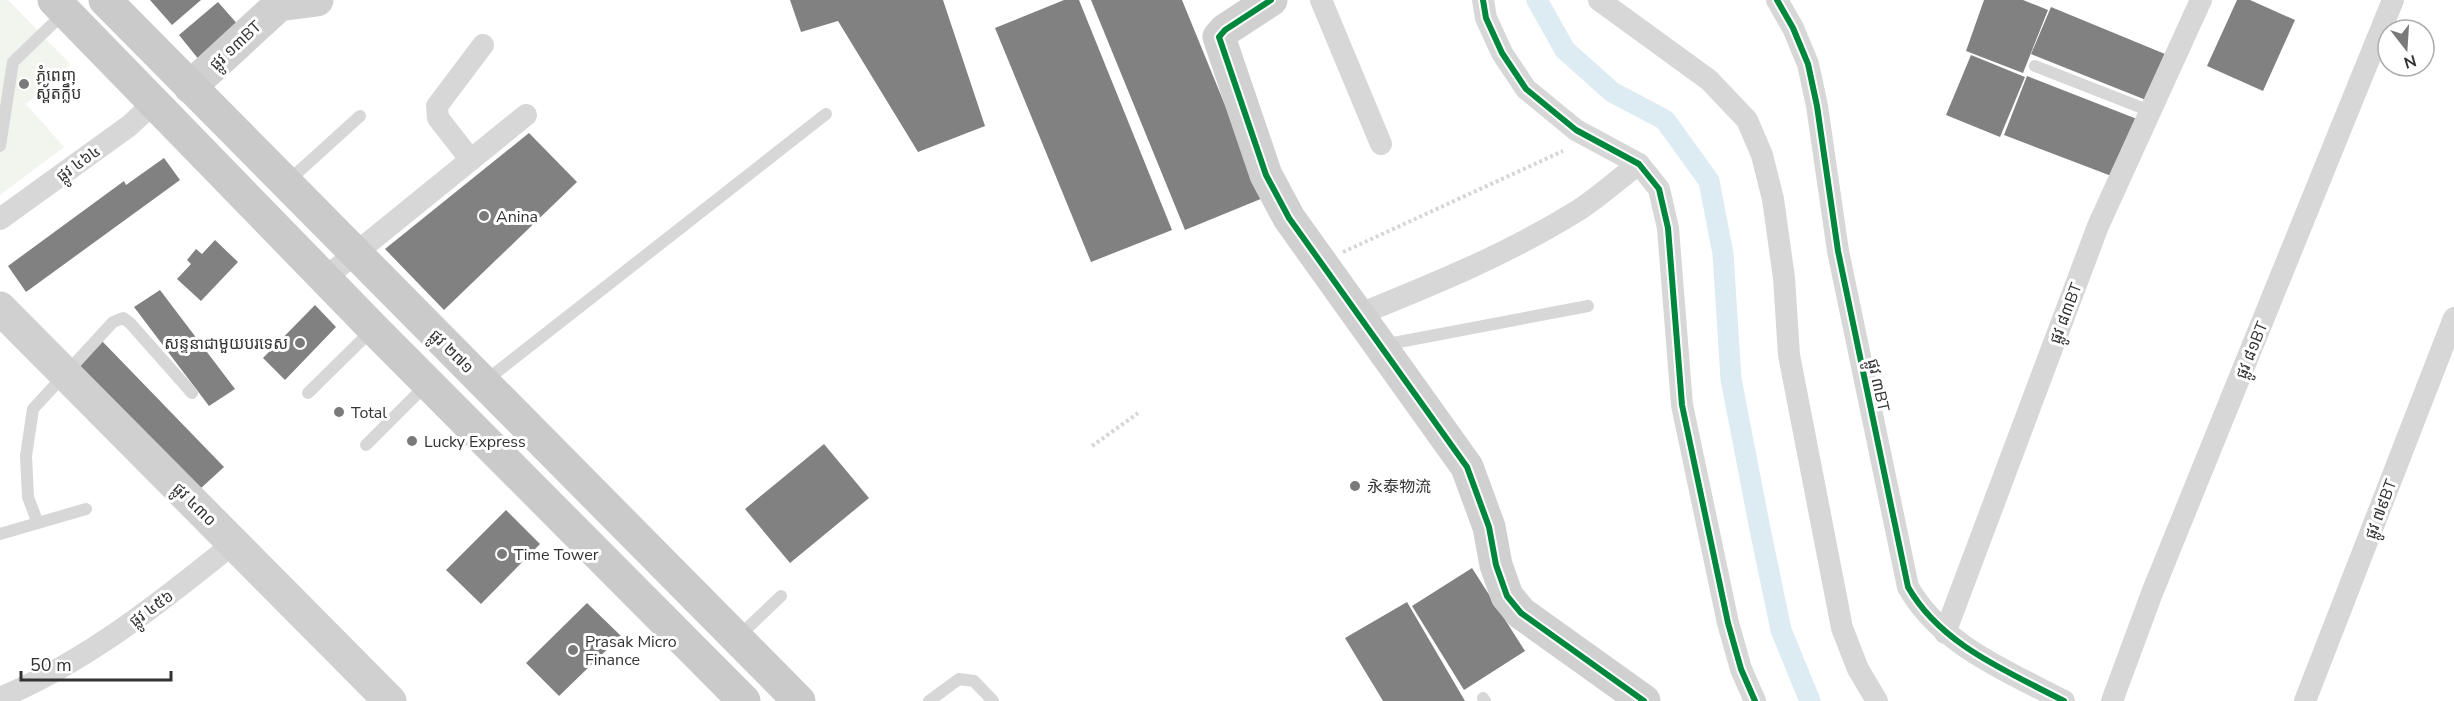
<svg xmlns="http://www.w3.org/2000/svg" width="2454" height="701" font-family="'Nunito Sans','Noto Sans SC','Noto Sans Khmer',sans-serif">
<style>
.green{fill:#f1f5ed}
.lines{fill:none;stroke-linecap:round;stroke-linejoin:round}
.canal{stroke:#ddecf3;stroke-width:21}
.building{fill:#818181}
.path{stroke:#d6d6d6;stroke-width:4;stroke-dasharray:3 3;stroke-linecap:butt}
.lane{stroke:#d7d7d7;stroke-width:12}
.street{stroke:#d7d7d7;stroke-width:22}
.secondary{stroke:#d0d0d0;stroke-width:33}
.primary{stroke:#cacaca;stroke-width:33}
.cycleway-casing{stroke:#fff;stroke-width:10}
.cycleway{stroke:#00873e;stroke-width:6}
.poi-dot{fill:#7a7a7a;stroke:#fff;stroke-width:2}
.labels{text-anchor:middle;stroke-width:6;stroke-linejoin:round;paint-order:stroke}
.street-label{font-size:16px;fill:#333;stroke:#fff}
.poi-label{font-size:16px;fill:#333;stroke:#fff;text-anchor:start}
</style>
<rect width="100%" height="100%" fill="#fff"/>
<path class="green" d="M0 0H8L70 64 26 104 64 147 0 195Z"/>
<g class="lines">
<path class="canal" d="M1537 0 1565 50 1612 92 1665 120 1709 181 1723 254 1731 379 1760 529 1781 630 1810 701"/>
</g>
<path class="building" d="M150 0H201L172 25Z
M790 0H943L985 126 918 152 838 21 801 32Z
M1064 0H1079L1172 230 1091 262 995 28Z
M1091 0H1182L1263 198 1185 230Z
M1984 0H2023L2048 10 2023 73 1966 51Z
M2237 0H2250L2295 20 2263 91 2207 66Z
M218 2 240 27 200 61 179 35Z
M2051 7 2165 54 2146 100 2031 54Z
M1971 55 2025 77 2000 137 1946 115Z
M2027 76 2137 119 2114 177 2004 135Z
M529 133 577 182 444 310 385 249Z
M164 158 180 180 26 292 8 266 124 181 126 185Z
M215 240 238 262 201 301 177 279 191 264 187 260 196 249 202 254Z
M160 290 235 389 209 406 134 307Z
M315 305 336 327 285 380 263 358Z
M102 341 224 467 200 489 78 364Z
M824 444 869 498 790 563 745 509Z
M506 510 540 544 481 604 446 570Z
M1472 568 1525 651 1464 690 1412 606Z
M1407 602 1465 701H1383L1345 638Z
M587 603 621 636 559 696 526 663Z"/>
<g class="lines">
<path class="path" d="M1343 252 1563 151
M1092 446 1138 413"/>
<path class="lane" d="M2035 66 2150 111
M0 146 13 62 65 12
M286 183 360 116
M1383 345 1588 306
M484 382 826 114
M308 393 373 329
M366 445 427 384
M37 521 28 497 26 456 33 409 113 322 123 318 130 323 192 393
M0 534 86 509
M738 637 781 596
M1483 698 1485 701
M929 701 959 679 974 681 993 701"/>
<path class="street" d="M1321 0 1381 144
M1483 0 1486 18 1502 53 1526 89 1576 130 1639 164 1659 189 1668 228 1682 405 1728 623 1741 669 1755 701
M1599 0 1709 80 1747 120 1762 155 1773 199 1784 278 1789 355 1842 628 1858 669 1877 701
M1777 0 1793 28 1808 64 1817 106 1838 251 1908 587C1941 645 2007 671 2064 701
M470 159 438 118 437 106 483 45
M0 219 129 126 154 103
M325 278 526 115
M1360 314C1434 284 1508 254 1577 211 1598 198 1618 179 1639 164
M1945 633 2098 226 2201 0
M0 698C87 661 161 602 234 543
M2112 701 2152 593 2393 0
M2305 701 2454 318"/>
<path class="secondary" d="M1271 0 1225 30 1219 37 1266 175 1289 218 1467 467 1489 527 1496 565 1507 596 1521 613 1644 701
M190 87 279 5 317 0
M0 308 390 701"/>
<path class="primary" d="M54 0 374 329 744 701
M105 0 799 701"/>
<defs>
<path id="cycleway" d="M1271 0 1225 30 1219 37 1266 175 1289 218 1467 467 1489 527 1496 565 1507 596 1521 613 1644 701
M1483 0 1486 18 1502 53 1526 89 1576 130 1639 164 1659 189 1668 228 1682 405 1728 623 1741 669 1755 701
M1777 0 1793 28 1808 64 1817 106 1838 251 1908 587C1941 645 2007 671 2064 701"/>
</defs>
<use href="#cycleway" class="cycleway-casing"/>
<use href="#cycleway" class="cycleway"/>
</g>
<g class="poi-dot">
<circle cx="24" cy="84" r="6"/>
<circle cx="484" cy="216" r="6"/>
<circle cx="300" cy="343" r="6"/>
<circle cx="339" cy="412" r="6"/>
<circle cx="412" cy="441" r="6"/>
<circle cx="1355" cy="486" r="6"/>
<circle cx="502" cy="554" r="6"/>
<circle cx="573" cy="650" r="6"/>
</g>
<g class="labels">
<g class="street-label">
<text transform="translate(235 45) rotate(-43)" y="6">ផ្លូវ ១៣BT</text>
<text transform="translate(78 163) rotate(-36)" y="6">ផ្លូវ ៤៦៤</text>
<text transform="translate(2065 313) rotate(-69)" y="6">ផ្លូវ ៨៣BT</text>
<text transform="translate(2251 350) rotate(-68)" y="6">ផ្លូវ ៨១BT</text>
<text transform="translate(452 351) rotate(45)" y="6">ផ្លូវ ២៧១</text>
<text transform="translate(1879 385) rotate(78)" y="6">ផ្លូវ ៣BT</text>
<text transform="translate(195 504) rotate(45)" y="6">ផ្លូវ ៤៣០</text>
<text transform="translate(2380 509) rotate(-69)" y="6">ផ្លូវ ៧៩BT</text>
<text transform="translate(151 608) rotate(-36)" y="6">ផ្លូវ ៤៥៦</text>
</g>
<g class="poi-label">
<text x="36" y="81">ភ្នំពេញ<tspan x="36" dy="18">ស្ព័តក្លឹប</tspan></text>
<text x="496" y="222">Anina</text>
<text x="288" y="349" text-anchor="end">សន្ទនាជាមួយបរទេស</text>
<text x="351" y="418">Total</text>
<text x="424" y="447">Lucky Express</text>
<text x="1367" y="492">永泰物流</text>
<text x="514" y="560">Time Tower</text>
<text x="585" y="647">Prasak Micro<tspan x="585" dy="18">Finance</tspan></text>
</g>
</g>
<g transform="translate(2406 48) rotate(163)"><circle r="28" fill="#ffffff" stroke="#adadad" stroke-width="1.5"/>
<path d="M0-4.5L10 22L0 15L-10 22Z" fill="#7a7a7a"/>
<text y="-9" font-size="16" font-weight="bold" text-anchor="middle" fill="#333333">N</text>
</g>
<path d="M21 671v9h150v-9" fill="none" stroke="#333333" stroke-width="3"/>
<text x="30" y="671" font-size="18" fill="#333333" stroke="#ffffff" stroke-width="4.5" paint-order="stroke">50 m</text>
</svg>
